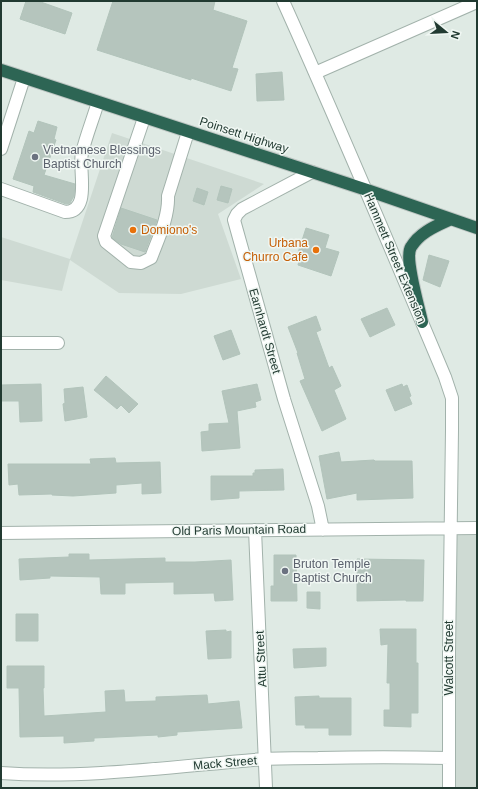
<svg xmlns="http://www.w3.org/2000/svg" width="478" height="789" font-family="Arial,sans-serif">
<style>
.built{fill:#cedad3}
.building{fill:#b5c5bd;stroke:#b2c4bb}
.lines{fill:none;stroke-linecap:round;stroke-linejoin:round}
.minor-casing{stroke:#a2b2ab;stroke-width:14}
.highway-casing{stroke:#bcc4c1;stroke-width:14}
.minor{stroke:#fff;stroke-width:12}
.highway{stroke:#2d6554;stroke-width:12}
.worship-dot{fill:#6b7280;stroke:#f0f7f3;stroke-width:1.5}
.food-dot{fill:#e8710a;stroke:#f0f7f3;stroke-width:1.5}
.labels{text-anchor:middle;stroke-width:3;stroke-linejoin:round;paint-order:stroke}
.street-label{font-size:12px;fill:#213a31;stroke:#f0f7f3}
.worship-label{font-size:12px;fill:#5b616d;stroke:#f0f7f3;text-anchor:start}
.food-label{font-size:12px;fill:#c56008;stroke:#f0f7f3;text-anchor:start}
</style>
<rect width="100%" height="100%" fill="#dfeae4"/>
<path class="built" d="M112 133 264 184 218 214 241 279 181 294 119 293 70 260 62 291 1 280V237L70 259Z
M477 525V788H449L444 526Z"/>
<path class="building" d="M26 1H38L72 13 65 34 20 19Z
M113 1H215L213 10 247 21 232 68 238 69 231 91 191 78V80L97 50Z
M282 72 284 100 257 101 256 74Z
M38 121 57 127 54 139 56 140 44 175 75 184 74 196 70 203 66 204 33 192 34 186 13 179 29 131 34 133Z
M221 186 232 189 228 203 217 200Z
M197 188 208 192 204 205 193 201Z
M121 208 157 220 145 252 121 244 112 238Z
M306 228 329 235 325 248 339 252 331 276 298 265 300 257 297 256Z
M429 255 449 261 440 287 423 280Z
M387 308 395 325 370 337 361 319Z
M316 316 321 330 316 332 329 368 332 366 341 386 334 390 346 419 322 431 300 381 305 379 297 353H298L288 327Z
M231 330 240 354 223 360 214 336Z
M106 376 138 404 129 413 121 405 117 409 94 390Z
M41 384 42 421 20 422 19 401H1V385Z
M257 384 261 400 255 402 256 407 237 411 240 448 202 451 201 432 209 431V424L229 423 222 391Z
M402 384 403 387 407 385 411 396 409 397 412 404 395 411 386 390Z
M83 387 87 417 65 421 63 404 65 403 64 389Z
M339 452 341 462 374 460 375 461H412L413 498 357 500V493L327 499 319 456Z
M115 458 116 463 160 462 161 493 142 494V483L116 485V493L73 496 52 495V494L19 495 18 484 9 485 8 464H91L90 459Z
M283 469 284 490 239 491V498L211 500V476H253V473H255V470Z
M69 554H89V560L165 558V562H195L231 560 233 600 215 601 214 593 174 594V582L125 583V594H101L100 577 50 576V578L20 580 19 559 69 557Z
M274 555H296L297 601H271V586H274Z
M357 559 424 560 423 601H406V600L357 601Z
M307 592H320V609L307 608Z
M16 614H38V641H16Z
M380 629H416V663H418V713H411V727L384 726V710H390V683H387L388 644 381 645Z
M226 630V632L231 631V658L208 659 206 631Z
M326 648V666L294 668 293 649Z
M7 666H44V688H43L44 716 106 712 105 691 124 690 125 702 156 701V697L207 695 208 704 239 701 242 728 177 732V735L158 737V735L94 738V741L64 743V736L20 737 19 688H7Z
M319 696V698H351V735H329V728H305V725H296L295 697Z"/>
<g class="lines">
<defs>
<path id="minor" d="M283 1C339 125 392 251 445 377L452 398V430L449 653V788
M315 73 477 2
M144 118 104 236 106 242 131 262 141 263 151 258C158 239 169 217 168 196L188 132
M1 149 24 78
M312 172 242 209 237 214 234 220 284 399 318 506 323 530
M1 189 65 212C92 212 78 169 82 153 86 136 93 119 98 102
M1 343H58
M255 530 266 788
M1 533 477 528
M1 773C88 779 177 766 264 759 282 758 300 758 318 758 362 757 405 757 449 758"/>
<path id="highway" d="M1 70 367 190 477 228
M422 322C419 307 404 258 411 247 420 232 436 226 451 219"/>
</defs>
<use href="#minor" class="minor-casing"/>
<use href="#highway" class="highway-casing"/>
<use href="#minor" class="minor"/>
<use href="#highway" class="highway"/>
</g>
<g class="worship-dot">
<circle cx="35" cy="157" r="4"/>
<circle cx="285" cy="571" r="4"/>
</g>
<g class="food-dot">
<circle cx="133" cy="230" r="4"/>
<circle cx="316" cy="250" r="4"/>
</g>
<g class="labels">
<g class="street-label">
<text transform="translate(244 135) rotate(18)" y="4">Poinsett Highway</text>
<text transform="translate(395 258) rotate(67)" y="4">Hammett Street Extension</text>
<text transform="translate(265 331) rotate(74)" y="4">Earnhardt Street</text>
<text transform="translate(239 530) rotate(-1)" y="4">Old Paris Mountain Road</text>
<text transform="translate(449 658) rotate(-90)" y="4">Walcott Street</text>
<text transform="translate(261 659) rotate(-93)" y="4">Attu Street</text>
<text transform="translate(225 763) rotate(-5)" y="4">Mack Street</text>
</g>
<g class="worship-label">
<text x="43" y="154">Vietnamese Blessings<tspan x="43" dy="14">Baptist Church</tspan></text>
<text x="293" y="568">Bruton Temple<tspan x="293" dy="14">Baptist Church</tspan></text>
</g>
<g class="food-label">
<text x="141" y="234">Domiono's</text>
<text x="308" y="247" text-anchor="end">Urbana<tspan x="308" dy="14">Churro Cafe</tspan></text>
</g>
</g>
<rect width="478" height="789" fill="none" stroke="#213a31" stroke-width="4"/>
<g transform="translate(446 32) rotate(108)" stroke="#f0f7f3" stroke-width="3" paint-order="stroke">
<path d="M0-3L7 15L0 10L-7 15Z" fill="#213a31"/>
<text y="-6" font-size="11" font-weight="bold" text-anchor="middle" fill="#213a31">N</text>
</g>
</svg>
